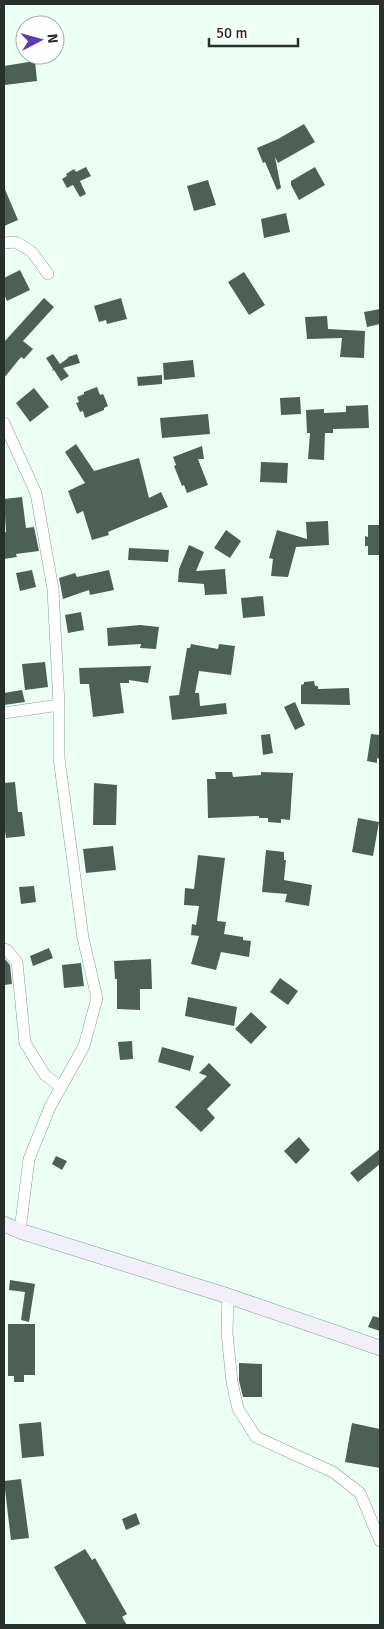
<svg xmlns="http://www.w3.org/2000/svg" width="384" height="1629" font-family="Signika,sans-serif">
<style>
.building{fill:#4c6056}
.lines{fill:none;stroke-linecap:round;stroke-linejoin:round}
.street-casing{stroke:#869b90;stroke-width:12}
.secondary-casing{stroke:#869b90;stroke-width:16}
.street{stroke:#fff;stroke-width:11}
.secondary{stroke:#f1effa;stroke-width:15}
</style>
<rect width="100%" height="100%" fill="#ecfff5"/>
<path class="building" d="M35 61 37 81 5 85 4 66Z
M304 124 315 142 278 163 275 157 281 188 277 190 265 162 263 163 257 148 278 139Z
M86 167 91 176 80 181 86 194 80 197 73 185 67 188 62 179 67 176 66 174 74 169 76 172Z
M315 167 325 185 299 200 291 185V181Z
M208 180 216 205 194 211 187 186Z
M4 187 18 220 4 226Z
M286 213 290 232 264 238 261 219Z
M20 270 30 290 7 301 4 294V278Z
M244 272 265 305 249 315 228 282Z
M44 298 54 307 23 341 33 349 24 359 21 357 4 378V342Z
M121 298 127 319 107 324 106 320 99 322 94 306Z
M380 309V324L367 327 364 312Z
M327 316 328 329 365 331 364 358 340 357 342 338 307 339 305 317Z
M53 354 60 364 68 358V357L77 354 80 363 63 368 69 376 61 381 54 370 52 371 53 369 46 358Z
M193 360 195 377 164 380 163 363Z
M162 375V384L138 386 137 377Z
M97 387 100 395 103 394 104 396 108 406 104 408V410L85 418 83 411 80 412 76 403 79 402 77 397 84 394V392Z
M34 388 49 407 30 422 16 403Z
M300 397 301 414 281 415 280 398Z
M368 405 369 428 333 429V433H325L324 460 308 459 310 433H307L306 410 324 409V413L346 412V406Z
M208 414 210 434 162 438 160 418Z
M76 444 94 471 139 458 149 498 161 492 168 507 108 532 109 535 92 540 83 511 77 514 68 491 85 483 65 452Z
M202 446 204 459H198L208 485 187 493 184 485 182 486 174 466 176 465 173 457Z
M261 462 288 463 287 483 260 482Z
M22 497 26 528 34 527 39 551 16 554 17 557 4 559V533L6 532 4 499Z
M328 521 329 545 296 547 288 577 271 576 273 559 269 558 277 530 307 539 306 522Z
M368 525H380V555H368V546H365V536L368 537Z
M226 530 241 541 230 558 214 548Z
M189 545 204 552 196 571 225 569 227 594 205 595 204 584 178 582 179 569Z
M129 548 169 550 168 562 128 560Z
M32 570 36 587 20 591 16 573Z
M109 570 114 590 90 595 89 590 63 599 59 578 75 573 77 577Z
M263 596 265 616 243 618 241 598Z
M81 612 84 630 68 633 65 615Z
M140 625 159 627 156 649 140 648 141 644 108 646 107 628Z
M191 644 218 649 219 644 235 646 231 675 199 671 195 693H199L200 706 226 703 227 714 172 720 169 696 179 695 187 648H190Z
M45 662 48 687 25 690 22 664Z
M151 666 148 683 129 680V683H120L124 713 93 717 89 684H80L79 668Z
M314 681 315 686H318V689L349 688 350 705 301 704V685L304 684V682Z
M22 690 25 702 4 705V693Z
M295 702 305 725 295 730 284 707Z
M270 734 273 753 263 755 261 735Z
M371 734 380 735V759L377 758V763L367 761Z
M215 772H232L233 777 261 775V772L293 773 290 820 281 819V823L268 822V818H259V816L208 818 207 779H216Z
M15 782 18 812H22L25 836 6 838 4 823V783Z
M94 783 117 785 116 825H93Z
M358 818 379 822 373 856 352 852Z
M113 846 116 870 86 873 83 849Z
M266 850 284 852V860H286L284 880 312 885 309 906 285 902 287 894 262 892Z
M198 855 225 858 217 921 226 922 224 934 243 937V940L251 941 249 957 221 952 216 970 191 964 199 936 191 935 192 924 196 925 199 906 184 905 185 888 194 889Z
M34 886 36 902 21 904 19 887Z
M49 948 53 958 33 966 30 956Z
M4 958 10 965 12 984 4 985Z
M151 959 152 989H140V1010L117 1009V979H115L114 961Z
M81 963 84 986 64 988 62 965Z
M280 978 298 991 288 1005 270 992Z
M188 997 237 1007 234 1026 185 1016Z
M251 1012 267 1027 251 1044 235 1029Z
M132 1041 133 1059 120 1060 118 1042Z
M162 1047 194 1056 190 1071 158 1062Z
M209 1063 231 1085 207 1109 215 1118 201 1132 175 1107 207 1076 199 1073Z
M299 1137 310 1150 296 1164 284 1151Z
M380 1149V1164L358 1182 350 1173Z
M56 1156 67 1161 62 1170 52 1164Z
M10 1280 35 1284 29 1322 21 1320 25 1292 9 1290Z
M373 1316 380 1318V1331L368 1327Z
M8 1324H35V1375H24V1382H14V1376H8Z
M239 1363 262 1364V1397H243L239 1381Z
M41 1422 44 1456 22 1458 19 1424Z
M352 1423 380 1429V1468L345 1462Z
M21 1479 29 1538 11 1540 4 1481Z
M136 1513 140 1524 126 1530 122 1519Z
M85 1549 92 1560 95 1558 127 1614 122 1617 127 1625H87L54 1567Z"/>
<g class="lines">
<defs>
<path id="street" d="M4 243 16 242 32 252 48 274
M4 423 36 493 53 589 59 705V758L83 938 97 998 84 1046 50 1107 29 1159 20 1231
M4 713 59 705
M4 949 7 950 17 962 25 1043 45 1075 61 1087
M228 1296 227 1333 232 1382 238 1409 256 1437 333 1472 360 1493 380 1541"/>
<path id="secondary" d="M4 1224 20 1231 228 1296 380 1348"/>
</defs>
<use href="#street" class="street-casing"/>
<use href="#secondary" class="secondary-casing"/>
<use href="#street" class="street"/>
<use href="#secondary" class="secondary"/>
</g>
<rect width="384" height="1629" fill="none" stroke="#27302c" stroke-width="10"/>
<g transform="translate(40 40) rotate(84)"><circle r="24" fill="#ffffff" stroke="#a9acab"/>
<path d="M0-4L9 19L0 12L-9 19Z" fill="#5c3bb3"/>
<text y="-8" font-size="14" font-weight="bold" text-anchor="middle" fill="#27302c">N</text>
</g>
<path d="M209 38v8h89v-8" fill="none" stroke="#27302c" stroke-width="2.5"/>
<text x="216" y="38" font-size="15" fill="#27302c" stroke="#ffffff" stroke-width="4" paint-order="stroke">50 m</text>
</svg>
